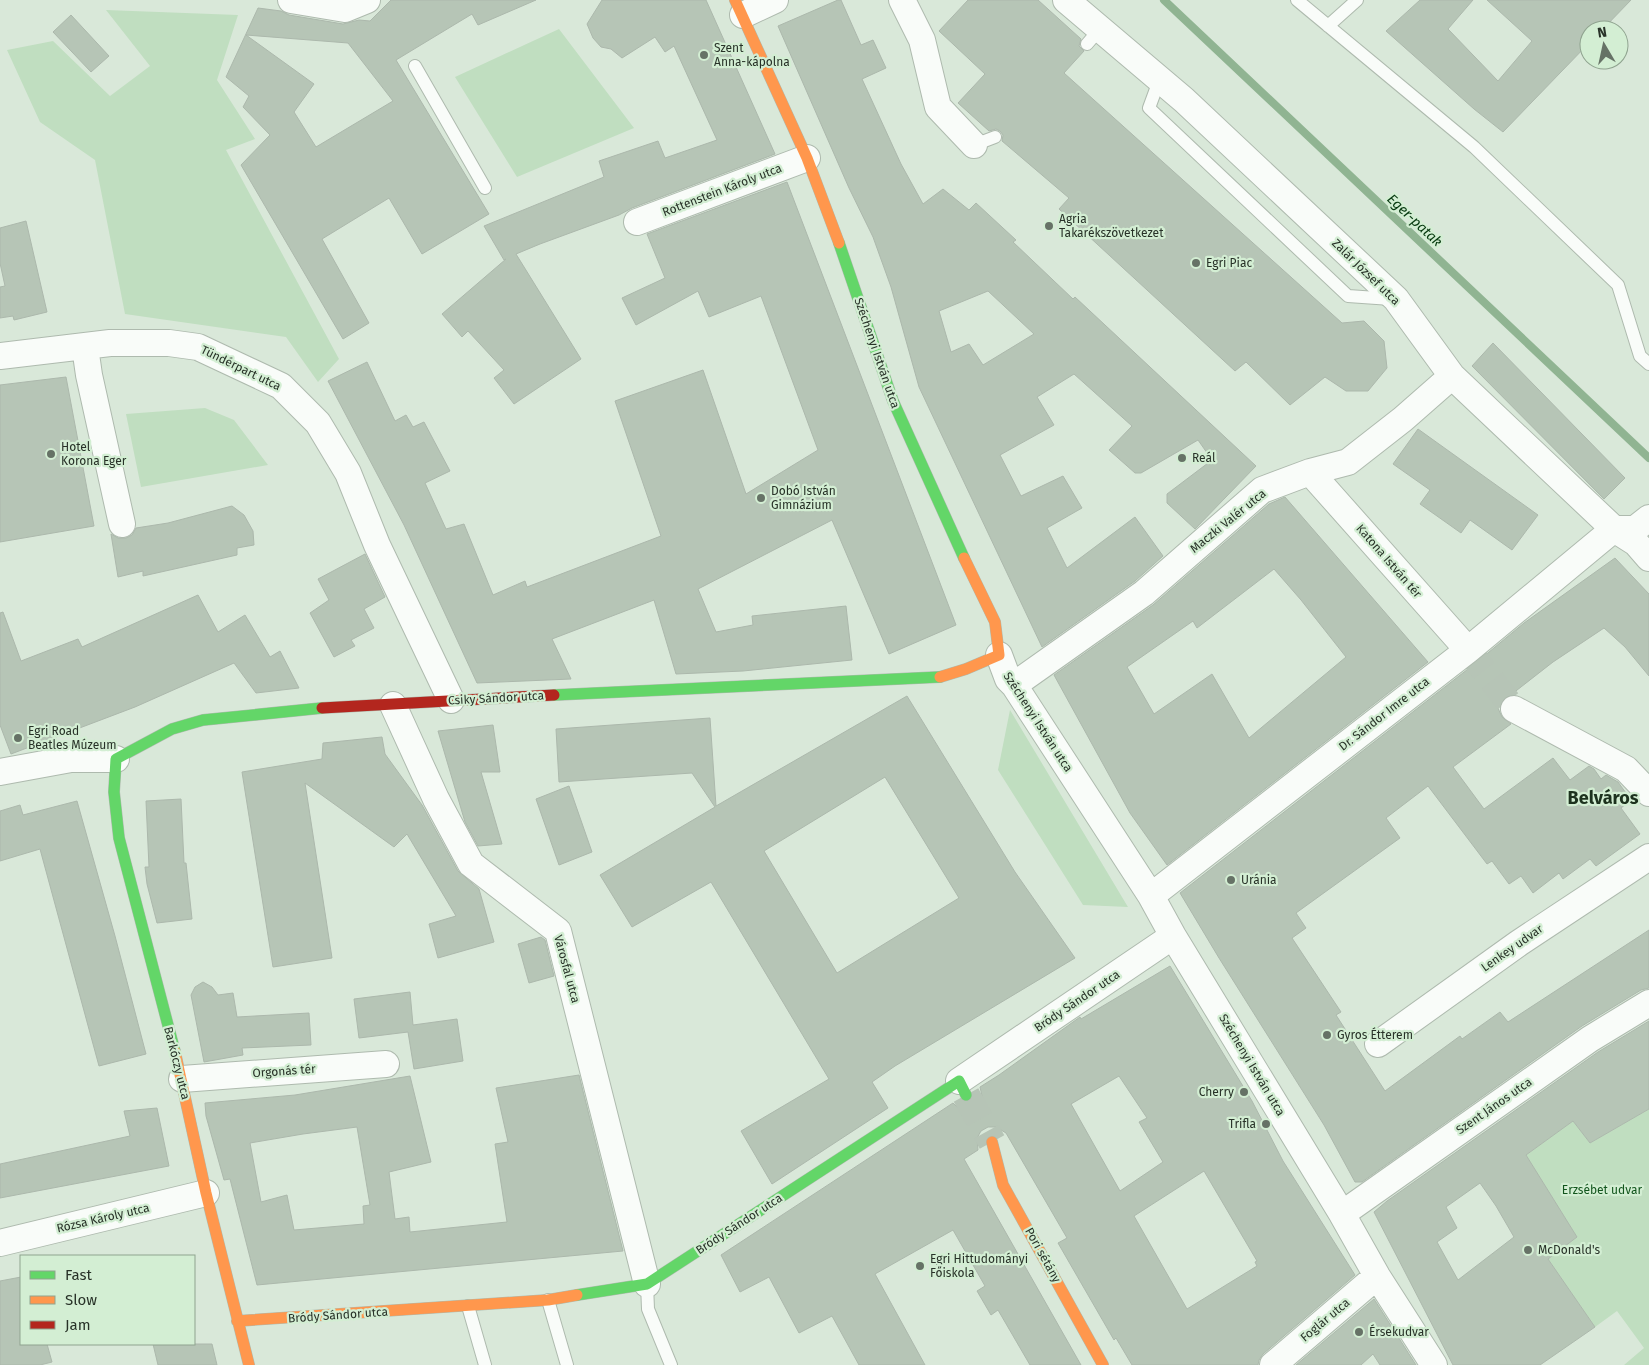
<svg xmlns="http://www.w3.org/2000/svg" width="1649" height="1365" font-family="'Fira Sans',sans-serif">
<style>
.green{fill:#c0dec0}
.lines{fill:none;stroke-linecap:round;stroke-linejoin:round}
.stream{stroke:#90b492;stroke-width:8}
.building{fill:#b6c5b6;stroke:#acb8ac;fill-rule:evenodd}
.street-tunnel{stroke:#b6c4b6;stroke-width:26;stroke-dasharray:26 13;stroke-linecap:butt}
.secondary-tunnel{stroke:#b6c4b6;stroke-width:28;stroke-dasharray:28 14;stroke-linecap:butt}
.lane-casing{stroke:#aebaae;stroke-width:14}
.street-casing{stroke:#aebaae;stroke-width:28}
.fast-casing{stroke:#aebaae;stroke-width:12}
.slow-casing{stroke:#aebaae;stroke-width:12}
.jam-casing{stroke:#aebaae;stroke-width:12}
.lane{stroke:#f9fcf9;stroke-width:12}
.street{stroke:#f9fcf9;stroke-width:26}
.fast{stroke:#63d668;stroke-width:11}
.slow{stroke:#ff974d;stroke-width:11}
.jam{stroke:#b3261e;stroke-width:11}
.poi-dot{fill:#667266;stroke:#d3eed3;stroke-width:2}
.labels{text-anchor:middle;stroke-width:4.5;stroke-linejoin:round;paint-order:stroke}
.poi-label{font-size:12px;fill:#283228;stroke:#d3eed3;text-anchor:start}
.street-label{font-size:12px;fill:#283228;stroke:#d3eed3}
.park-label{font-size:12px;fill:#12551d;stroke:#d3eed3}
.water-label{font-size:14px;font-style:italic;fill:#05380e;stroke:#d3eed3}
.district-label{font-size:18px;font-weight:bold;fill:#1d321e;stroke:#d3eed3}
</style>
<rect width="100%" height="100%" fill="#d9e8d9"/>
<path class="green" d="M106 10 238 15 217 80 255 139 226 150 339 359 318 382 286 337 125 314 95 160 40 122 7 50 53 41 110 96 150 66Z
M559 29 634 128 517 177 455 77Z
M205 408 234 420 268 465 141 487 126 414Z
M1010 710 1128 907 1083 905 998 770Z
M1649 1109V1365H1624L1644 1348 1617 1311 1595 1327 1548 1259 1577 1237 1526 1155 1573 1121 1590 1143Z"/>
<g class="lines">
<path class="stream" d="M1164 0 1649 458"/>
</g>
<path class="building" d="M391 0H536L478 25 472 14 396 60 489 214 422 254 389 198 322 239 369 323 343 339 241 165 270 135 243 107 249 96 226 77 258 8 281 11 289 15 343 24 359 20 370 21ZM246 35 348 43 393 101 316 147 294 112 314 84Z
M602 0H706L775 154 632 208 619 215 540 244 516 254 581 359 514 404 494 378 504 370 468 331 462 337 442 314 506 259 504 260 484 226 604 177 599 161 658 141 665 158 717 140 674 46 665 52 655 37 622 58 611 49 601 47 593 38 587 24Z
M838 0H841L861 45 873 40 886 68 862 79 901 164 923 204 943 189 969 210 976 203 1016 240 1013 242 1073 299 1075 297 1256 466 1195 529 1167 503V494L1212 460 1198 440 1141 473H1135L1109 450 1132 426 1074 374 1037 397 1054 425 1000 455 1021 496 1063 476 1082 508 1047 528 1067 568 1135 517 1163 556 1135 581 1042 647 919 387 891 287 873 237 849 188 778 26ZM988 291 1034 334 983 365 969 344 951 352 939 311Z
M968 0H1038L1081 39 1079 46 1084 51 1064 73 1342 323 1364 321 1384 341 1387 368 1368 391H1346L1325 377 1290 405 1246 362 1235 371 1059 209 1069 198 1002 141 1003 135 1000 131 996 129 989 131 958 103 985 74 939 31Z
M1420 0H1473L1448 29 1498 81 1532 41 1487 0H1631L1602 30H1589V43L1503 132 1474 109 1386 31Z
M71 15 109 56 91 72 53 32Z
M787 182 956 625 889 654 832 520 698 589 716 632 753 625 752 616 846 606 852 660 743 671 676 674 654 600 552 639 571 679 477 683 404 525 328 381 367 362 395 421 406 415 413 427 424 422 450 471 425 483 446 529 464 524 493 595 525 581 527 587 661 536 615 401 703 370 746 494 818 450 761 296 709 317 698 291 636 325 622 298 665 278 647 234Z
M26 221 47 312 14 320 13 316 0 318V287L5 286 0 263V228Z
M1493 343 1625 478 1604 499 1472 366Z
M66 377 94 526 0 542V385Z
M1418 429 1538 515 1512 550 1470 520 1461 533 1420 504 1430 490 1393 464Z
M1285 497 1428 662 1167 865 1130 813 1054 675 1153 605 1269 504ZM1274 569 1301 600 1346 657 1249 738 1212 674 1154 714 1127 667 1193 621 1197 628Z
M232 506 244 515 253 531 254 545 237 548V555L143 576V571L118 577 111 534 118 538H126L132 535 136 528 168 523Z
M365 554 385 597 364 609 374 628 351 640 355 646 334 657 310 613 329 600 318 579Z
M1615 558 1649 594V676L1625 647 1604 628 1553 662 1512 694 1506 697 1497 706 1502 717 1511 724 1453 767 1484 809 1553 758 1570 780 1589 766 1594 769 1601 779 1606 775 1618 782 1631 800 1621 808 1640 834 1596 866 1590 859 1563 879 1559 873 1533 893 1521 876 1509 884 1492 861 1487 864 1428 786 1386 818 1400 838 1296 913 1306 928 1292 938 1341 1012 1336 1015 1385 1091 1460 1036 1462 1039 1500 1012 1508 1022 1649 930V988L1641 990 1582 1026 1362 1182H1355L1324 1125 1219 958 1180 893 1477 662 1524 623Z
M198 595 218 632 245 615 270 657 280 651 299 688 256 693 234 663 135 707 11 754 0 725V613L3 612 21 661 78 639 82 647Z
M907 696 1015 872 1075 958 895 1066 872 1082 888 1108 772 1184 741 1131 829 1079 711 882 632 927 600 875 715 807 692 773 559 782 556 729 710 718 716 806ZM885 777 959 898 837 973 764 851Z
M493 725 500 772H481L502 844 478 846 465 822 438 731Z
M382 737 385 754 422 805 458 871 479 889 494 942 438 958 429 924 456 916 407 834 394 847 305 783 332 958 273 967 242 772 322 759 323 743Z
M569 786 592 852 559 865 536 799Z
M181 799 184 863H186L192 919 157 923 147 884 145 867H149L146 801Z
M77 801 115 936 146 1054 99 1066 40 849 0 861V811L20 805 23 815Z
M541 937 545 940 554 976 529 983 518 944Z
M1170 966 1252 1101 1283 1161 1355 1275 1263 1354 1259 1360 1258 1365H1132L1116 1338 1114 1340 1058 1243 1067 1238 1006 1133 996 1127H988L981 1131 977 1138 978 1150 964 1159 1081 1365H1030L998 1310 991 1315 977 1291 985 1286 953 1230 875 1274 925 1365H859L832 1316 799 1333 769 1277 740 1292 721 1255 953 1103 958 1108 965 1110 973 1109 979 1103 982 1096 980 1087 999 1075 1080 1017 1081 1019ZM1119 1076 1147 1118 1139 1122 1163 1162 1120 1191 1071 1104ZM1204 1171 1257 1261 1255 1262 1257 1266 1187 1309 1134 1216Z
M203 982 212 987 218 995 233 993 237 1017 309 1013 311 1045 242 1048 243 1055 204 1062 191 995 195 987Z
M410 992 413 1025 457 1019 463 1061 414 1069 408 1032 359 1038 354 999Z
M1649 1021V1109L1590 1143 1573 1121 1526 1155 1577 1237 1548 1259 1595 1327 1540 1365H1453L1374 1212 1387 1201 1598 1052ZM1480 1183 1496 1206 1514 1237 1458 1280 1437 1242 1457 1228 1446 1207Z
M579 1075 623 1251 257 1285 230 1179 224 1180 206 1116 205 1103 295 1095 410 1076 431 1162 389 1172 395 1219 409 1217 410 1232 507 1222 495 1144 508 1142 496 1088ZM357 1127 370 1205 363 1206 364 1224 294 1230 287 1195 261 1202 250 1143 303 1134Z
M157 1108 169 1166 0 1198V1164L130 1136 124 1111Z
M21 1277V1344H47L52 1362 40 1365H0V1281Z
M1374 1299 1416 1365H1380L1373 1354 1361 1365H1296Z
M153 1344H212L217 1365H158Z"/>
<g class="lines">
<path class="street-tunnel" d="M1468 650 1514 709"/>
<path class="secondary-tunnel" d="M966 1095 992 1142"/>
<defs>
<path id="lane" d="M1297 0 1474 147 1618 285 1640 356 1649 364
M1328 26 1357 0
M1087 44 1100 29
M415 66 485 188
M1160 78 1149 108 1348 296 1391 299
M974 145 995 137
M647 1284 648 1309 671 1365
M548 1300 567 1365
M468 1306 485 1365"/>
<path id="street" d="M291 0 345 9 367 0
M902 0 922 40 938 107 974 145
M1066 0 1184 100 1396 299 1452 376 1614 529 1636 543 1649 558
M743 15 775 0
M637 222 807 158
M85 347 89 375 122 524
M0 356 110 343H169L198 347 281 386 318 423 348 473 377 545 451 700
M1310 472 1468 650
M1614 529H1635L1649 518
M999 655 1008 679 1014 685 1151 896 1173 936 1342 1214 1377 1276 1434 1365
M1014 685 1144 593 1262 490 1310 472 1348 462 1403 419 1452 376
M393 705 436 799 471 864 558 931 647 1284
M1514 709 1626 769 1649 793
M0 772 71 759H116
M1151 896 1468 650 1614 529
M1378 1044 1519 943 1649 857
M182 1079 386 1064
M959 1081 1173 936
M1342 1214 1590 1039 1649 1003
M0 1243 206 1193
M1273 1365 1377 1276"/>
<path id="fast" d="M839 243 893 401 964 558
M554 695 940 677
M175 1052 119 838 114 792 116 759 172 729 203 720 322 708
M577 1295 647 1284 959 1081 966 1095"/>
<path id="slow" d="M735 0 807 158 839 243
M940 677 966 669 999 655 995 622 964 558
M175 1052 206 1193 249 1365
M992 1142 1003 1185 1103 1365
M237 1321 548 1300 577 1295"/>
<path id="jam" d="M322 708 554 695"/>
</defs>
<use href="#lane" class="lane-casing"/>
<use href="#street" class="street-casing"/>
<use href="#fast" class="fast-casing"/>
<use href="#slow" class="slow-casing"/>
<use href="#jam" class="jam-casing"/>
<use href="#lane" class="lane"/>
<use href="#street" class="street"/>
<use href="#fast" class="fast"/>
<use href="#slow" class="slow"/>
<use href="#jam" class="jam"/>
</g>
<g class="poi-dot">
<circle cx="704" cy="55" r="5"/>
<circle cx="1049" cy="226" r="5"/>
<circle cx="1196" cy="263" r="5"/>
<circle cx="51" cy="454" r="5"/>
<circle cx="1182" cy="458" r="5"/>
<circle cx="761" cy="498" r="5"/>
<circle cx="18" cy="738" r="5"/>
<circle cx="1231" cy="880" r="5"/>
<circle cx="1327" cy="1035" r="5"/>
<circle cx="1244" cy="1092" r="5"/>
<circle cx="1266" cy="1124" r="5"/>
<circle cx="1528" cy="1250" r="5"/>
<circle cx="920" cy="1266" r="5"/>
<circle cx="1359" cy="1332" r="5"/>
</g>
<g class="labels">
<g class="poi-label">
<text x="714" y="52">Szent<tspan x="714" dy="14">Anna-kápolna</tspan></text>
<text x="1059" y="223">Agria<tspan x="1059" dy="14">Takarékszövetkezet</tspan></text>
<text x="1206" y="267">Egri Piac</text>
<text x="61" y="451">Hotel<tspan x="61" dy="14">Korona Eger</tspan></text>
<text x="1192" y="462">Reál</text>
<text x="771" y="495">Dobó István<tspan x="771" dy="14">Gimnázium</tspan></text>
<text x="28" y="735">Egri Road<tspan x="28" dy="14">Beatles Múzeum</tspan></text>
<text x="1241" y="884">Uránia</text>
<text x="1337" y="1039">Gyros Étterem</text>
<text x="1234" y="1096" text-anchor="end">Cherry</text>
<text x="1256" y="1128" text-anchor="end">Trifla</text>
<text x="1538" y="1254">McDonald's</text>
<text x="930" y="1263">Egri Hittudományi<tspan x="930" dy="14">Főiskola</tspan></text>
<text x="1369" y="1336">Érsekudvar</text>
</g>
<g class="street-label">
<text transform="translate(722 190) rotate(-21)" y="4">Rottenstein Károly utca</text>
<text transform="translate(1366 272) rotate(44)" y="4">Zalár József utca</text>
<text transform="translate(877 353) rotate(71)" y="4">Széchenyi István utca</text>
<text transform="translate(241 368) rotate(26)" y="4">Tündérpart utca</text>
<text transform="translate(1228 521) rotate(-39)" y="4">Maczki Valér utca</text>
<text transform="translate(1389 561) rotate(49)" y="4">Katona István tér</text>
<text transform="translate(496 698) rotate(-3)" y="4">Csiky Sándor utca</text>
<text transform="translate(1384 714) rotate(-38)" y="4">Dr. Sándor Imre utca</text>
<text transform="translate(1038 722) rotate(57)" y="4">Széchenyi István utca</text>
<text transform="translate(1512 948) rotate(-35)" y="4">Lenkey udvar</text>
<text transform="translate(567 969) rotate(75)" y="4">Városfal utca</text>
<text transform="translate(1077 1001) rotate(-34)" y="4">Bródy Sándor utca</text>
<text transform="translate(177 1063) rotate(76)" y="4">Barkóczy utca</text>
<text transform="translate(1252 1065) rotate(59)" y="4">Széchenyi István utca</text>
<text transform="translate(284 1071) rotate(-4)" y="4">Orgonás tér</text>
<text transform="translate(1494 1106) rotate(-35)" y="4">Szent János utca</text>
<text transform="translate(103 1218) rotate(-13)" y="4">Rózsa Károly utca</text>
<text transform="translate(739 1224) rotate(-33)" y="4">Bródy Sándor utca</text>
<text transform="translate(1043 1255) rotate(61)" y="4">Pori sétány</text>
<text transform="translate(338 1315) rotate(-4)" y="4">Bródy Sándor utca</text>
<text transform="translate(1325 1320) rotate(-40)" y="4">Foglár utca</text>
</g>
<g class="park-label">
<text x="1602" y="1194">Erzsébet udvar</text>
</g>
<g class="water-label">
<text transform="translate(1415 220) rotate(43)" y="5">Eger-patak</text>
</g>
<g class="district-label">
<text x="1603" y="804">Belváros</text>
</g>
</g>
<rect x="20" y="1255" width="175" height="90" fill="#d3eed3" stroke="#8fa38f"/>
<rect x="30" y="1271" width="25" height="8" fill="#63d668" stroke="#8fa38f"/>
<text x="65" y="1280" font-size="15" fill="#283228">Fast</text>
<rect x="30" y="1296" width="25" height="8" fill="#ff974d" stroke="#8fa38f"/>
<text x="65" y="1305" font-size="15" fill="#283228">Slow</text>
<rect x="30" y="1321" width="25" height="8" fill="#b3261e" stroke="#8fa38f"/>
<text x="65" y="1330" font-size="15" fill="#283228">Jam</text>
<g transform="translate(1604 45) rotate(351)"><circle r="24" fill="#d3eed3" stroke="#8fa38f"/>
<path d="M0-4L9 19L0 12L-9 19Z" fill="#667266"/>
<text y="-8" font-size="14" font-weight="bold" text-anchor="middle" fill="#283228">N</text>
</g>
</svg>
